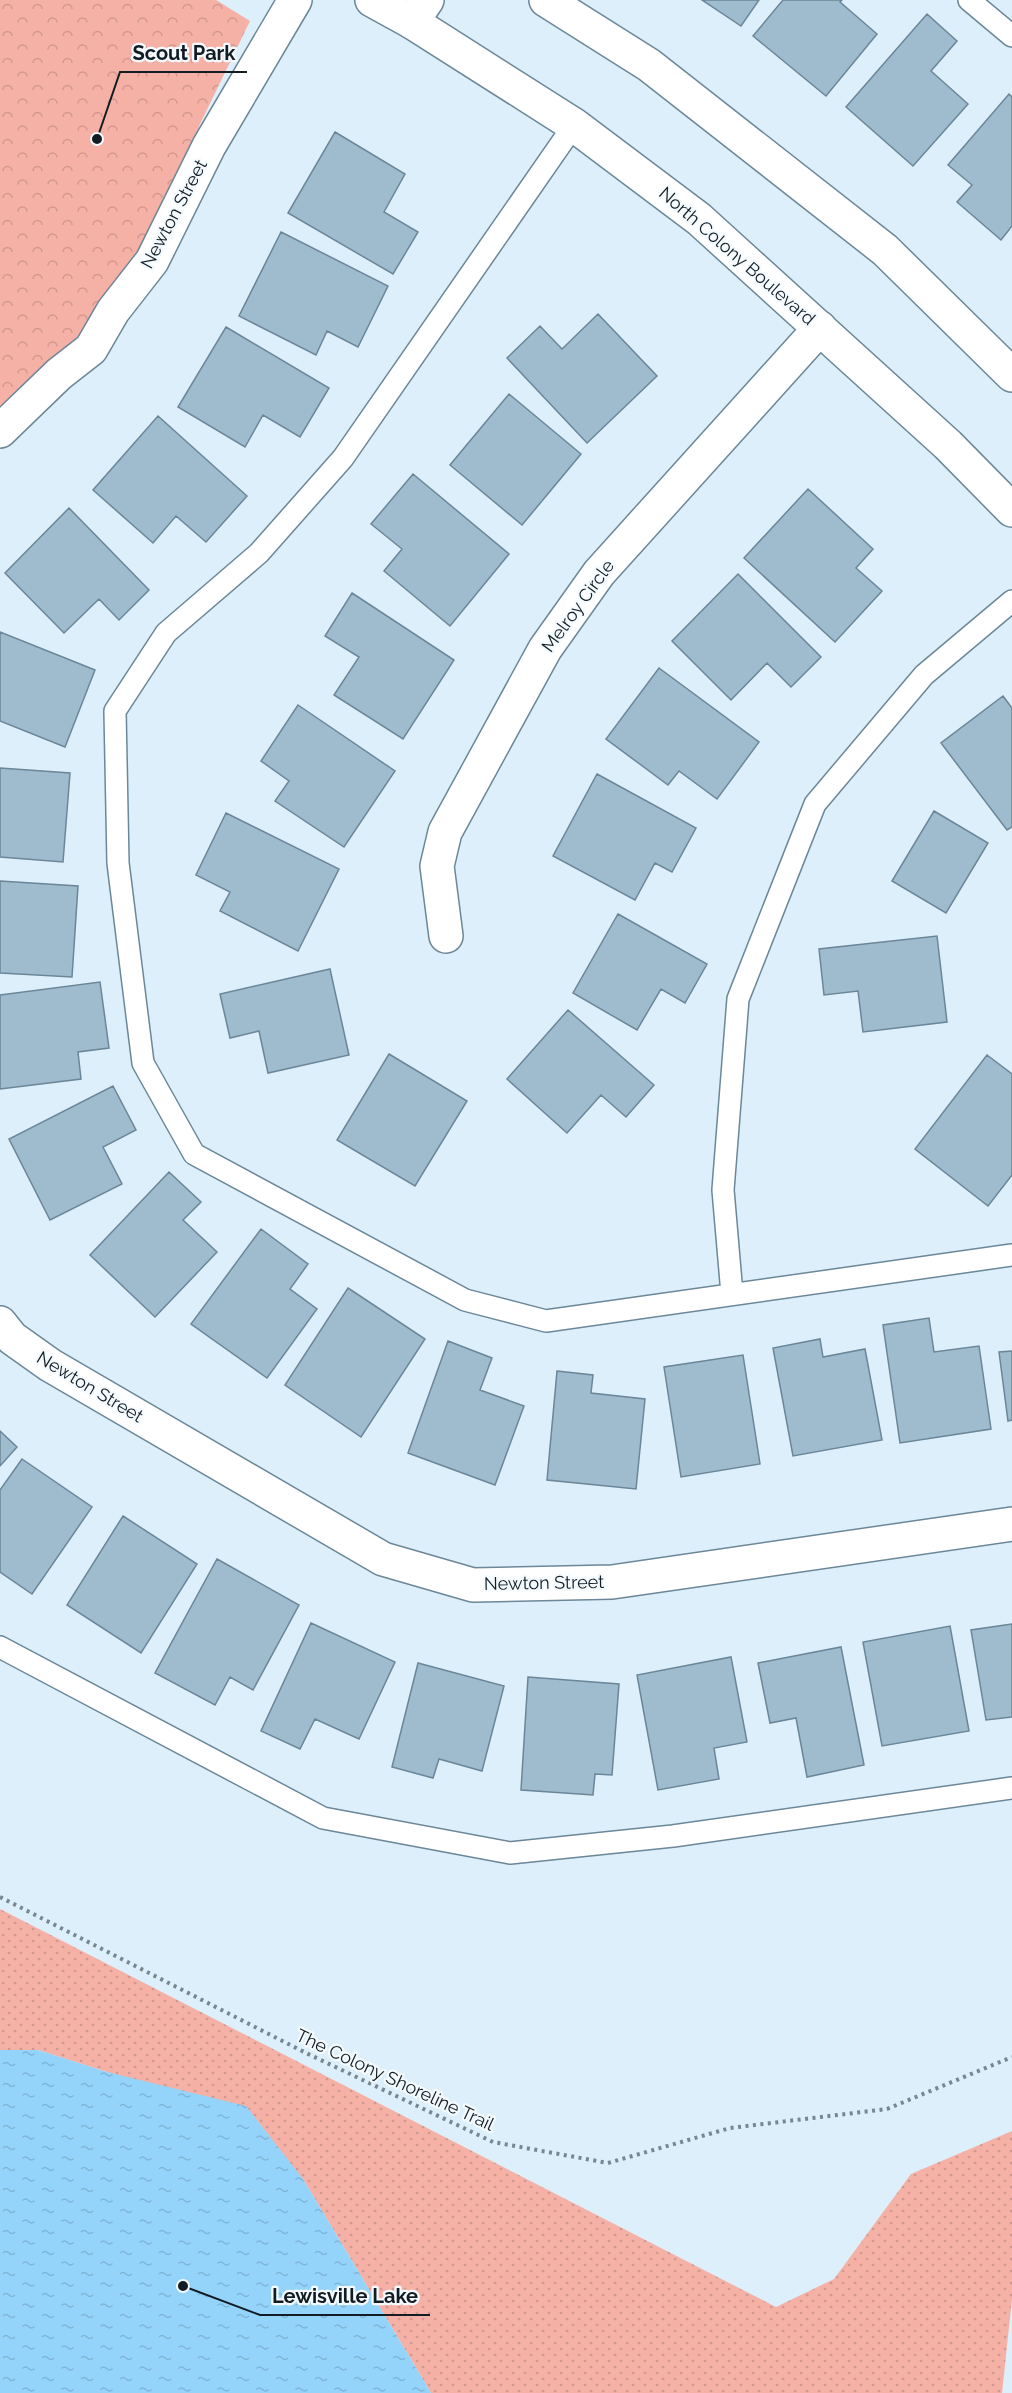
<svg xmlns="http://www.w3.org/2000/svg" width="1012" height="2393" font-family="Raleway,sans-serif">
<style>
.grass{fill:url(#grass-dots)}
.park{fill:url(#park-crowns)}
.water{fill:url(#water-ripples)}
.building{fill:#9ebcce;stroke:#6b8698;stroke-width:1.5}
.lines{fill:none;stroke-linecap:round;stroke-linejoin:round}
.service-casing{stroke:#6b8798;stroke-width:24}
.minor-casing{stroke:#6b8798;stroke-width:36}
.secondary-casing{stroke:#6b8798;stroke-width:36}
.path{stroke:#78868f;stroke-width:4;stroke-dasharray:3 4.5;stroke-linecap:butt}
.service{stroke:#fff;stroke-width:21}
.minor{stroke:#fff;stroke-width:33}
.secondary{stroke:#fff;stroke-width:33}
.labels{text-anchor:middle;stroke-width:4.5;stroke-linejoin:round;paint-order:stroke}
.street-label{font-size:18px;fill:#111c23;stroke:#f4fafe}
.leader{fill:none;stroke:#111c23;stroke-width:2}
.callout-dot{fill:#111c23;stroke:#f4fafe;stroke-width:2}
.callout-label{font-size:20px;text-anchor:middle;font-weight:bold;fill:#111c23;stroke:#f4fafe;stroke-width:4.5;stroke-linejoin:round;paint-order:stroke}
</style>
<defs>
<pattern id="grass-dots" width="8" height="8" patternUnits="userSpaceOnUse" patternTransform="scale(1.5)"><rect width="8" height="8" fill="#f6b1a6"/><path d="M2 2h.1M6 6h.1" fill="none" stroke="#d2988f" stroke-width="1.8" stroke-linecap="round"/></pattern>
<pattern id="park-crowns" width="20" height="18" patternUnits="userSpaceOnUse" patternTransform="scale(1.5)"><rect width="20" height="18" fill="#f6b1a6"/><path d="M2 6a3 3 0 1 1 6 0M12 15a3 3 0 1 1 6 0" fill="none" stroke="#d2988f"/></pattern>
<pattern id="water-ripples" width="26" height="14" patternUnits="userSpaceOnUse" patternTransform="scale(1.5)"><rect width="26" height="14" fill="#95d4fa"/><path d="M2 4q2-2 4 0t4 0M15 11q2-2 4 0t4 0" fill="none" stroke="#7fb5d6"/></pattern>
</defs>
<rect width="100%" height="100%" fill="#ddeffa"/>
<path class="grass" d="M0 1909 776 2307 834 2279 911 2174 1012 2131V2299L1002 2393H431L303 2179 107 2072 38 2050H0Z"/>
<path class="park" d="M0 0H216L250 21 136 256 66 355 0 410Z"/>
<path class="water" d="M0 2050H38L107 2072 246 2106 303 2179 431 2393H0Z"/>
<path class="building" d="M702 0H759L741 26Z
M783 0H842L840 2 877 34 826 96 753 36Z
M927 14 957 41 931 71 968 104 913 166 846 107Z
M1009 94 1012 97V226L1001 240 957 202 972 185 948 165Z
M335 132 405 174 384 212 418 232 393 274 288 213Z
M281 232 388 286 358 347 327 331 316 355 239 316Z
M598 314 657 376 587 443 507 358 540 326 562 349Z
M226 327 329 388 300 437 263 415 245 447 178 407Z
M509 394 581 454 522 525 450 465Z
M158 416 247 496 206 542 176 516 153 543 93 490Z
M413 474 509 554 450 626 384 571 402 549 371 524Z
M808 489 873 549 856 568 882 591 835 642 744 558Z
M69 508 149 590 119 620 99 599 64 633 5 573Z
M738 574 821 657 791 687 767 663 731 700 672 641Z
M352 593 454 660 403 739 334 695 359 657 325 636Z
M0 632 95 670 65 747 0 721Z
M659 668 759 742 717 799 679 771 668 785 606 739Z
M1003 696 1012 708V827L1007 830 941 743Z
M298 705 395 771 344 847 275 801 289 781 261 761Z
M0 768 70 773 63 862 0 857Z
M597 774 696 828 672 872 655 863 635 900 553 856Z
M934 811 988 843 946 913 892 881Z
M226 813 339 869 298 951 220 911 230 892 196 875Z
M0 881 78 886 72 977 0 973Z
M618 914 707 964 685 1003 661 989 637 1030 573 993Z
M937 936 947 1022 863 1032 858 991 824 995 819 949Z
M330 969 349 1055 268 1073 259 1031 230 1038 220 994Z
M100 982 109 1048 78 1052 81 1079 0 1089V995Z
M568 1010 654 1085 626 1117 601 1095 567 1133 507 1079Z
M389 1054 467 1101 415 1186 337 1140Z
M987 1055 1012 1074V1175L988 1206 915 1149Z
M113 1086 136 1130 103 1147 122 1184 50 1220 9 1139Z
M169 1172 201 1202 183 1220 217 1252 155 1317 90 1255Z
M261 1229 308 1264 290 1289 317 1309 267 1378 191 1324Z
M348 1288 425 1339 361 1437 285 1385Z
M929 1318 934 1352 979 1346 991 1429 900 1443 883 1325Z
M820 1339 823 1357 865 1349 882 1440 793 1456 773 1348Z
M448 1341 492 1358 480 1390 524 1406 495 1485 408 1453Z
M1012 1351V1420L1008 1421 999 1352Z
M743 1355 760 1464 681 1477 664 1367Z
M557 1371 593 1375 591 1393 645 1399 636 1489 547 1480Z
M0 1431 17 1447 0 1466Z
M22 1459 92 1507 32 1594 0 1572V1490Z
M123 1516 197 1564 141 1653 67 1605Z
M217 1559 299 1605 253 1690 230 1677 215 1705 155 1673Z
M311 1623 395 1662 359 1739 315 1719 300 1749 261 1731Z
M1012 1624V1717L986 1720 971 1630Z
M950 1626 969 1731 882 1746 863 1642Z
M841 1647 864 1765 807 1777 796 1718 770 1723 758 1663Z
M731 1657 747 1742 714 1748 719 1779 658 1790 637 1675Z
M418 1663 504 1686 482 1771 439 1759 433 1778 392 1767Z
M528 1677 619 1684 612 1775 595 1774 593 1795 521 1790Z"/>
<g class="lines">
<defs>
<path id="service" d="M969 0 1012 36
M574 125 343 458 259 553 166 633 115 711 118 863 143 1063 194 1154 465 1300 546 1321 1012 1255
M732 1294 723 1190 738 999 815 804 924 675 1012 601
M0 1647 323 1818 510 1853 673 1836 1012 1788"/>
<path id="minor" d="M546 0 649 65 885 250 1012 375
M412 22 427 0
M0 431 59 374 91 349 113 311 152 261 209 146 295 0
M446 936 437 866 445 832 545 649 599 573 820 328
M0 1323 12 1338 50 1365 383 1559 473 1585 612 1582 1012 1524"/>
<path id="secondary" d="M372 0 412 22 574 125 699 219 948 445 1012 510"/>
</defs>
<use href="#service" class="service-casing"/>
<use href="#minor" class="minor-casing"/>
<use href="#secondary" class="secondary-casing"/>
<path class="path" d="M0 1897 306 2053 493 2142 608 2163 730 2128 887 2109 1012 2057"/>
<use href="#service" class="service"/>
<use href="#minor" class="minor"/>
<use href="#secondary" class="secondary"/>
</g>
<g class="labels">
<g class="street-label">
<text transform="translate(174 214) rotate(-62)" y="6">Newton Street</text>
<text transform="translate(737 256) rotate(41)" y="6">North Colony Boulevard</text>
<text transform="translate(578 606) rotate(-54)" y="6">Melroy Circle</text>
<text transform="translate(90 1387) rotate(31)" y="6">Newton Street</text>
<text transform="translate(544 1583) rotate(-1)" y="6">Newton Street</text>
<text transform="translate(395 2080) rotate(25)" y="6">The Colony Shoreline Trail</text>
</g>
</g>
<path class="leader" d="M97 139L120 72H247M183 2286L260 2315H430"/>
<g class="callout-dot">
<circle cx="97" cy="139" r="6"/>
<circle cx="183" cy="2286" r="6"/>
</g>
<g class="callout-label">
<text x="184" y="60">Scout Park</text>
<text x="345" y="2303">Lewisville Lake</text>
</g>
</svg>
